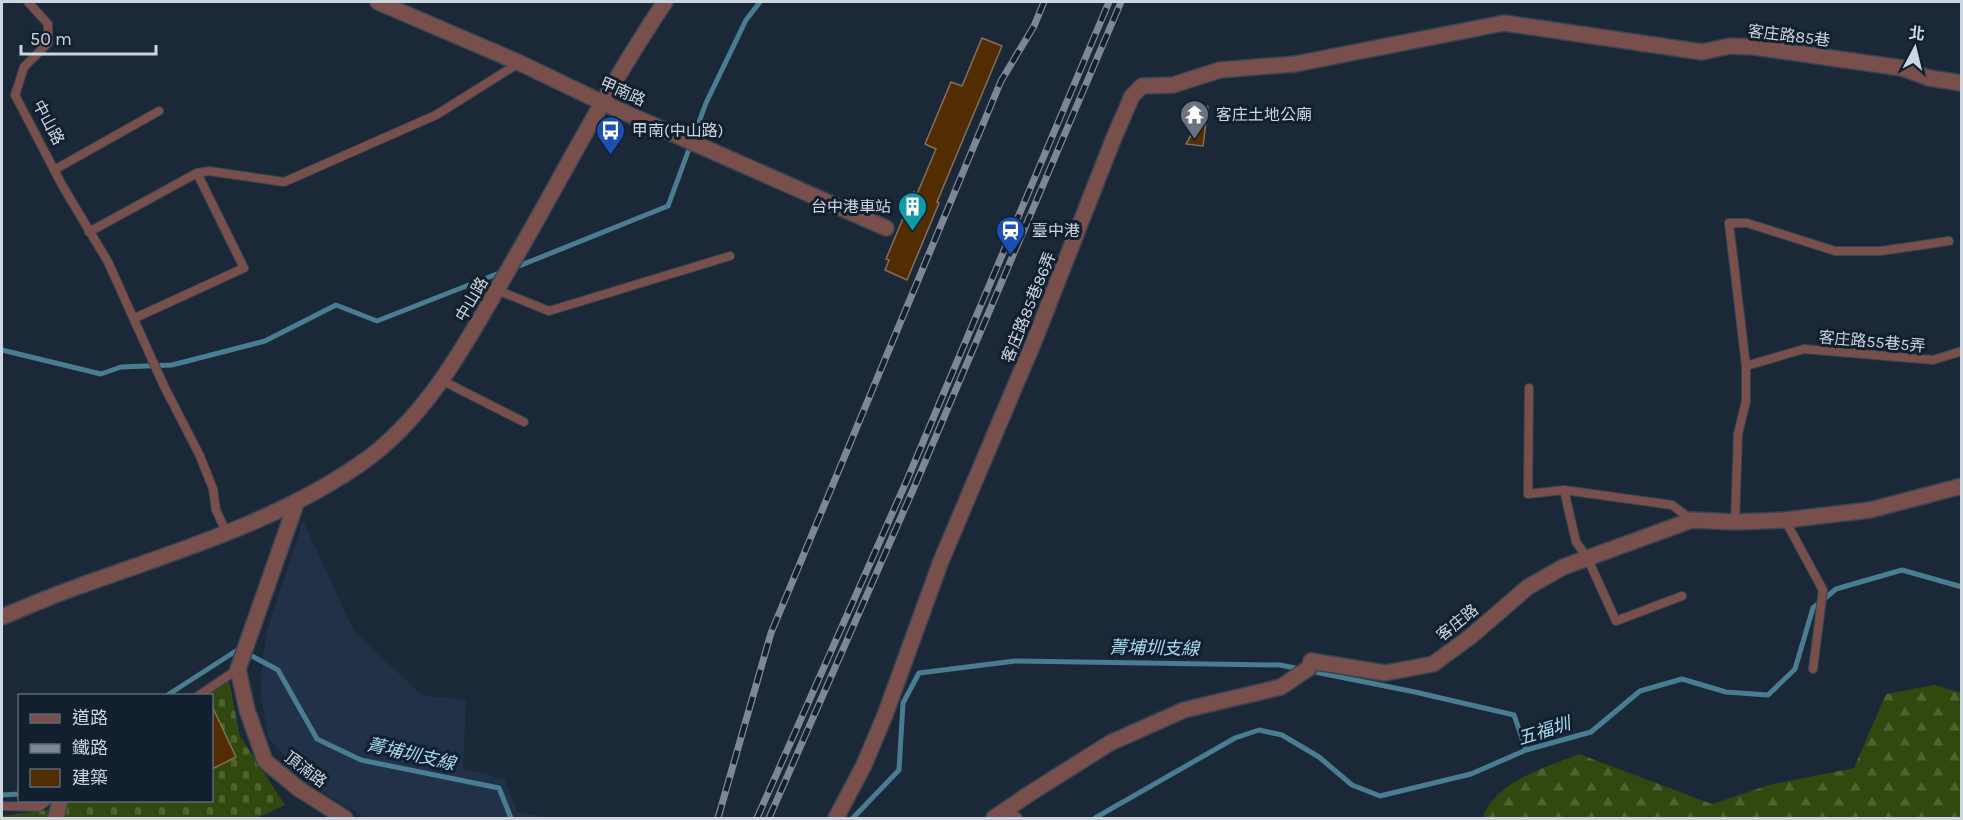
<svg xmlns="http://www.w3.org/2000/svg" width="1963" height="820" font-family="Karla,'Noto Sans TC',sans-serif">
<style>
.built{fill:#213147}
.forest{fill:url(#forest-firs)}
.cemetery{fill:url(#cemetery-stones)}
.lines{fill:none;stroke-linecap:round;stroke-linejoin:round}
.stream{stroke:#497d91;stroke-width:5}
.building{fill:#522d01;stroke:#826f5e;stroke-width:1.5}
.service-casing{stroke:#374453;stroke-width:10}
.minor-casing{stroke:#374453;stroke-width:18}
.tertiary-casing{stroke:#374453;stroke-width:18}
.service{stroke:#784f4a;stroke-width:8}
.minor{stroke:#784f4a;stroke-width:15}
.tertiary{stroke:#784f4a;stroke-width:15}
.rail-casing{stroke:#7e8895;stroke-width:7}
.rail{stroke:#121f2e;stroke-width:4.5;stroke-dasharray:14;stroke-linecap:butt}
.labels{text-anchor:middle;stroke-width:6;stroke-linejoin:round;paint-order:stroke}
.street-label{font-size:16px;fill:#cdd5e0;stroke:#121f2e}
.poi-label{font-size:16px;fill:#cdd5e0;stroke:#121f2e;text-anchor:start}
.water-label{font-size:18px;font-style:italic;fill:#a5daf1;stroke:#121f2e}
</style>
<defs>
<pattern id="forest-firs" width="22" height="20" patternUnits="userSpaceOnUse" patternTransform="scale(1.5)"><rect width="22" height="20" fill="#31480f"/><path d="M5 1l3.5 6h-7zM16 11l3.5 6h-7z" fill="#4e6232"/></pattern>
<pattern id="cemetery-stones" width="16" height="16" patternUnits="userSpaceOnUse" patternTransform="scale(1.5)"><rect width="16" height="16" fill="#31480f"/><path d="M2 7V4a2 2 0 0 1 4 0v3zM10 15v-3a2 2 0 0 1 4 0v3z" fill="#4e6232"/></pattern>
</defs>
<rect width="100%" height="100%" fill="#1b2838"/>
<path class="built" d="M303 521 354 631 422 695 466 700 463 769 504 779 517 812 552 818H366L309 784 268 737 260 690 266 633Z"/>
<path class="forest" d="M1934 685 1961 693V818H1482C1497 780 1543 769 1579 754L1712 804 1769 785 1854 768 1886 694Z"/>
<path class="cemetery" d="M229 681 240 736 285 805 257 818H2V816L48 810 60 801 212 800V696L206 695Z"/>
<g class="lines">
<path class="stream" d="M514 268 668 206 706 103 746 20 760 2
M2 350 101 374 121 367 172 365 265 341 336 305 377 321 502 272
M166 696 239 649 278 670 317 739 361 760 499 788 511 818
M2 795 20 794
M853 818 899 770 903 703 919 673 1015 661 1280 665 1415 692 1514 715 1526 750
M1095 818 1235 738 1259 730 1282 735 1319 757 1352 785 1380 796 1471 774 1526 750 1591 732 1640 691 1682 679 1726 692 1768 695 1795 669 1813 608 1836 589 1902 570 1962 587"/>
</g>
<path class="building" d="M982 38 1002 46 937 202 939 203 907 280 885 270 889 260 886 259 914 192 917 194 936 149 925 144 951 82 962 86Z
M1208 106 1203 146 1186 144Z
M212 706 236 757 212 769Z"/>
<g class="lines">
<defs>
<path id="service" d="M28 2 48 24V43L24 67 15 95 62 185 108 262 164 386 200 456 213 489 216 510 227 534
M54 170 159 111
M89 232 197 173 209 171 284 182 436 115 519 63
M497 290 549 311 730 256
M135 318 244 268 197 173
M1746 366 1804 349 1933 360 1962 351
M441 380 524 422
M1529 388 1528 494 1564 490 1576 542 1587 557 1616 621 1682 596
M1564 490 1672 505 1692 520
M1785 520 1823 590 1813 669
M1735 522 1738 434 1746 401V366L1729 223H1747L1835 251H1881L1949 241
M198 696 238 669
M2 806 39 807 48 800
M1008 809 1018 818"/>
<path id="minor" d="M378 2 520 63 601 102 886 228
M297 501 238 669 247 710 265 761 299 789 345 818
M56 818 60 800
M836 818 864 765 885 715 941 561 1035 339 1113 140 1132 96 1142 86 1173 85 1220 70 1295 64 1504 23 1702 52 1730 46 1754 47 1902 68 1929 78 1962 83
M994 818 1029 794 1110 743 1184 710 1281 687 1309 668 1311 661 1385 673 1433 664 1470 637 1528 587 1563 567 1692 520 1735 522 1785 520 1870 510 1962 486"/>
<path id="tertiary" d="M2 617C26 607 51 596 77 587 173 552 275 523 360 464 429 417 470 336 511 265 562 177 608 86 665 2"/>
</defs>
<use href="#service" class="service-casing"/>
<use href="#minor" class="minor-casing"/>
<use href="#tertiary" class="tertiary-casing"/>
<use href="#service" class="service"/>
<use href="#minor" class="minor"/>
<use href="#tertiary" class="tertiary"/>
<defs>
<path id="rail" d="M718 818 771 633 1001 81 1034 26 1044 2
M757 818 907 480 1109 2
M769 818 916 483 1121 2"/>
</defs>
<use href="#rail" class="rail-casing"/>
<use href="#rail" class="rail"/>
</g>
<defs>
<symbol id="temple-pin" viewBox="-11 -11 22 30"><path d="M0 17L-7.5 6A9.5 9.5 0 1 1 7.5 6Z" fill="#6b7280" stroke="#121f2e"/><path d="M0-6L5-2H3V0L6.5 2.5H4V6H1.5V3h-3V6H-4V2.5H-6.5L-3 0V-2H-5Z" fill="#fff"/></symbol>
<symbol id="bus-pin" viewBox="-11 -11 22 30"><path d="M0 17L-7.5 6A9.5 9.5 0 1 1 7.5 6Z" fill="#1a4fb4" stroke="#121f2e"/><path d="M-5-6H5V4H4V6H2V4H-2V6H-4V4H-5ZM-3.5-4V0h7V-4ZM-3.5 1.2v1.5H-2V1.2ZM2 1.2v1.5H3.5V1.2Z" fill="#fff"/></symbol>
<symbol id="building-pin" viewBox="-11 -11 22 30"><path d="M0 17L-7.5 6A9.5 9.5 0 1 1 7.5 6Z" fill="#0f9aa8" stroke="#121f2e"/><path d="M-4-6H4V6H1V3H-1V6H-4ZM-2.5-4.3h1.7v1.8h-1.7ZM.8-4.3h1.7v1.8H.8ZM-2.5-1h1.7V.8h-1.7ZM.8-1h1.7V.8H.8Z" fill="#fff"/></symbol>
<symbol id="station-pin" viewBox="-11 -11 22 30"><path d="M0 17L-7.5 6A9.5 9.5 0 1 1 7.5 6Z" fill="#1a4fb4" stroke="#121f2e"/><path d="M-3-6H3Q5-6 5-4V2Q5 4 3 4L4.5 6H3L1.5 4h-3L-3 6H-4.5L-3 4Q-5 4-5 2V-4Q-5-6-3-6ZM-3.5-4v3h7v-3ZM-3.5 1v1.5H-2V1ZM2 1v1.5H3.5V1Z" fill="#fff"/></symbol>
</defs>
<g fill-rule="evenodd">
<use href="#temple-pin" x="1178" y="98" width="33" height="45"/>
<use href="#bus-pin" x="594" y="114" width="33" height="45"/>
<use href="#building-pin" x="896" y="190" width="33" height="45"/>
<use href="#station-pin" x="994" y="214" width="33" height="45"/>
</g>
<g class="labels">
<g class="street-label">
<text transform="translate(1789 35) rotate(7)" y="6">客庄路85巷</text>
<text transform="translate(623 91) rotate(24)" y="6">甲南路</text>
<text transform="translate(49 122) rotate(62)" y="6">中山路</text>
<text transform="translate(471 299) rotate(-60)" y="6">中山路</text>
<text transform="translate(1028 307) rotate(-68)" y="6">客庄路85巷86弄</text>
<text transform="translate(1872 341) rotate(5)" y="6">客庄路55巷5弄</text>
<text transform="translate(1457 622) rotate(-39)" y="6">客庄路</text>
<text transform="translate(306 769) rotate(37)" y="6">頂湳路</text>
</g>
<g class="poi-label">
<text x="1216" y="120">客庄土地公廟</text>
<text x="632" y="136">甲南(中山路)</text>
<text x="891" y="212" text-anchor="end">台中港車站</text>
<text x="1032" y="236">臺中港</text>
</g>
<g class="water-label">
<text transform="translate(1154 648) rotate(1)" y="6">菁埔圳支線</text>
<text transform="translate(1544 731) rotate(-17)" y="6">五福圳</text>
<text transform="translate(411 754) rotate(13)" y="6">菁埔圳支線</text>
</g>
</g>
<rect width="1963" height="820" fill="none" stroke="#cdd5e0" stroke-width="6"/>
<rect x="18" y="694" width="195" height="108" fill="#121f2e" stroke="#5d6875" stroke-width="1.5"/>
<rect x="30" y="714" width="30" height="9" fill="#784f4a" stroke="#5d6875" stroke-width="1.5"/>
<text x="72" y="724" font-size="18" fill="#cdd5e0">道路</text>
<rect x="30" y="744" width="30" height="9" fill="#7e8895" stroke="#5d6875" stroke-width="1.5"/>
<text x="72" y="754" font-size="18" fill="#cdd5e0">鐵路</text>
<rect x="30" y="769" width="30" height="18" fill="#522d01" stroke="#5d6875" stroke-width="1.5"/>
<text x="72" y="784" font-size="18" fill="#cdd5e0">建築</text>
<g transform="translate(1915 48) rotate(7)" stroke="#121f2e" stroke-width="4.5" paint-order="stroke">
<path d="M0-4.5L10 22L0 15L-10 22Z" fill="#cdd5e0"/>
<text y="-9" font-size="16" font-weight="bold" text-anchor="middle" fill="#cdd5e0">北</text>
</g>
<path d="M21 45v9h135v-9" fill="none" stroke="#cdd5e0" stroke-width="3"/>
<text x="30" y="45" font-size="18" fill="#cdd5e0" stroke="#121f2e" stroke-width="4.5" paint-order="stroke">50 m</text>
</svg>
